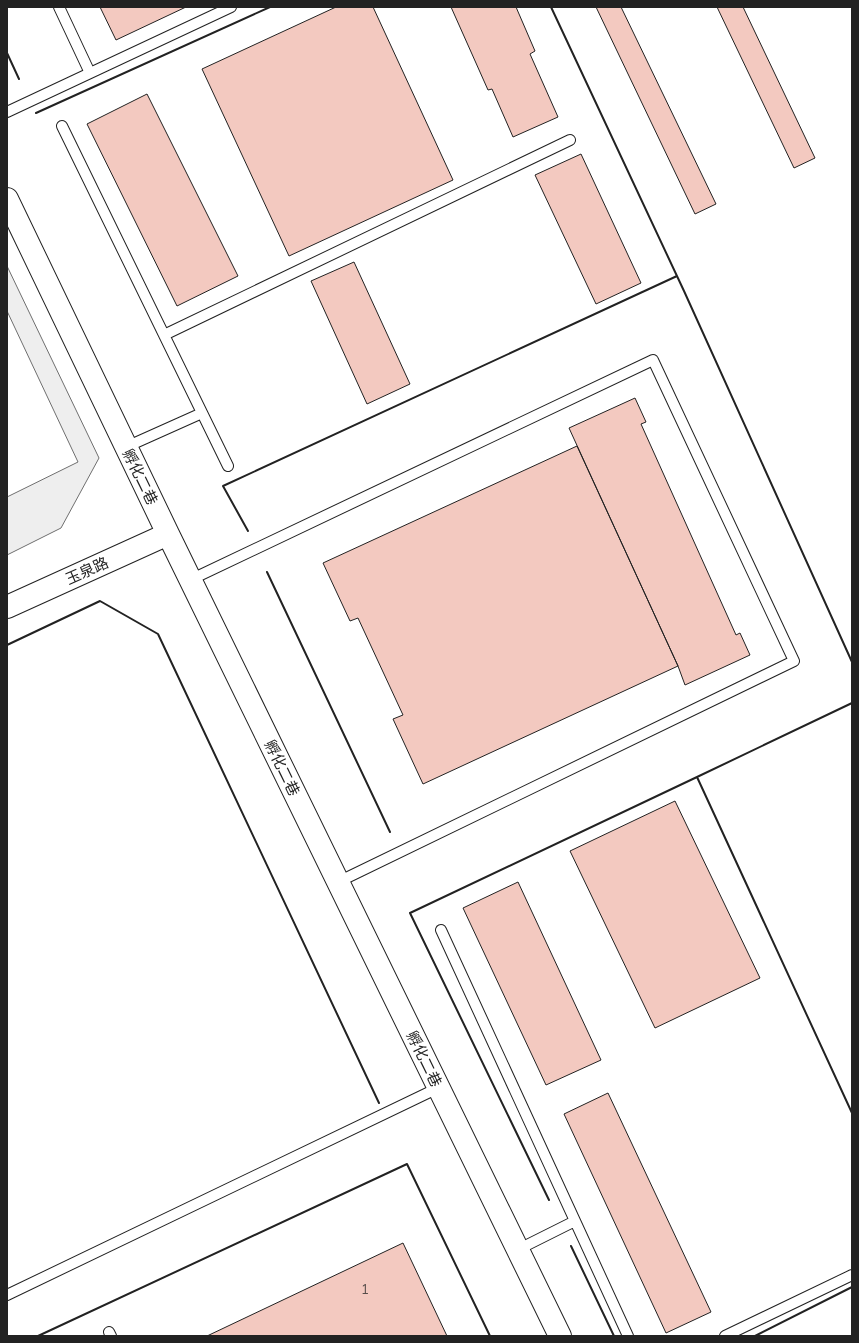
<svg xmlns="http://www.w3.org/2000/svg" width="859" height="1343" font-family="Mulish,'Noto Sans SC',sans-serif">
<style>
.green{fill:#eee;stroke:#6f6f6f}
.building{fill:#f3c9c0;stroke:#222}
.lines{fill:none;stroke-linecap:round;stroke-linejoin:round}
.lane-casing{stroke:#222;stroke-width:12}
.secondary-casing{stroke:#222;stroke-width:24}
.lane{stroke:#fff;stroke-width:10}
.secondary{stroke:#fff;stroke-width:22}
.wall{stroke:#222;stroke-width:2}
.labels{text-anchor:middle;stroke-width:3;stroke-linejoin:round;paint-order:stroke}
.number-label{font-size:13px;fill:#564c4a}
.street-label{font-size:15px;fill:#222;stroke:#fff}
</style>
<rect width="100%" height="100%" fill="#fff"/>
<path class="green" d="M7 266 99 458 61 528 7 555V497L78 462 7 311Z"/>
<path class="building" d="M100 7H186L116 40Z
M336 7H373L453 180 289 256 202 69Z
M451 7H516L535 51 530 54 558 117 513 137 492 89 488 90Z
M596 7H621L716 204 695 214Z
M717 7H743L815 158 794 168Z
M147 94 238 276 177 306 87 124Z
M581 154 641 283 596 304 535 175Z
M354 262 410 384 367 404 311 281Z
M635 398 646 422 641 424 736 635 740 633 750 655 685 685 678 666 569 428Z
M577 446 678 666 423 784 393 719 403 715 358 618 350 621 323 563Z
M675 801 760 978 655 1028 570 851Z
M518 882 601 1060 546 1085 463 908Z
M608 1093 711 1312 666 1333 564 1114Z
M403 1243 447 1336H207Z"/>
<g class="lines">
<defs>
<path id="lane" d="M59 7 90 73
M7 112 231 7
M62 126 228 466
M164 335 570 140
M126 447 202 413
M190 580 653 360 794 661 338 882
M441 930 628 1336
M517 1250 575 1221
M7 1295 438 1088
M109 1332 111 1336
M725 1336 852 1275"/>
<path id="secondary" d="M7 199 168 534 560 1336
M7 607 168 534"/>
</defs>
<use href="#lane" class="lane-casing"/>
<use href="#secondary" class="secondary-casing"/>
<use href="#lane" class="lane"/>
<use href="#secondary" class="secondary"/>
<path class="wall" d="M551 7 684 291 852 662
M7 53 19 79
M36 113 270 7
M248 531 223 486 677 276
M267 572 390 832
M7 645 100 601 158 634 379 1103
M697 777 852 703
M549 1200 410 913 697 777 852 1113
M571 1246 614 1336
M38 1336 407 1164 490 1336
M755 1336 852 1287"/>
</g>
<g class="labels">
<g class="number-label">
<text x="365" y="1294">1</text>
</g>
<g class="street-label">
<text transform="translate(140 477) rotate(64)" y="5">孵化二巷</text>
<text transform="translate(87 571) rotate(-24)" y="5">玉泉路</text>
<text transform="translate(282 768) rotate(64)" y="5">孵化二巷</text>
<text transform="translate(424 1059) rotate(64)" y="5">孵化二巷</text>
</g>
</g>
<rect width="859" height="1343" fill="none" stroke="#222222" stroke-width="16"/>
</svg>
